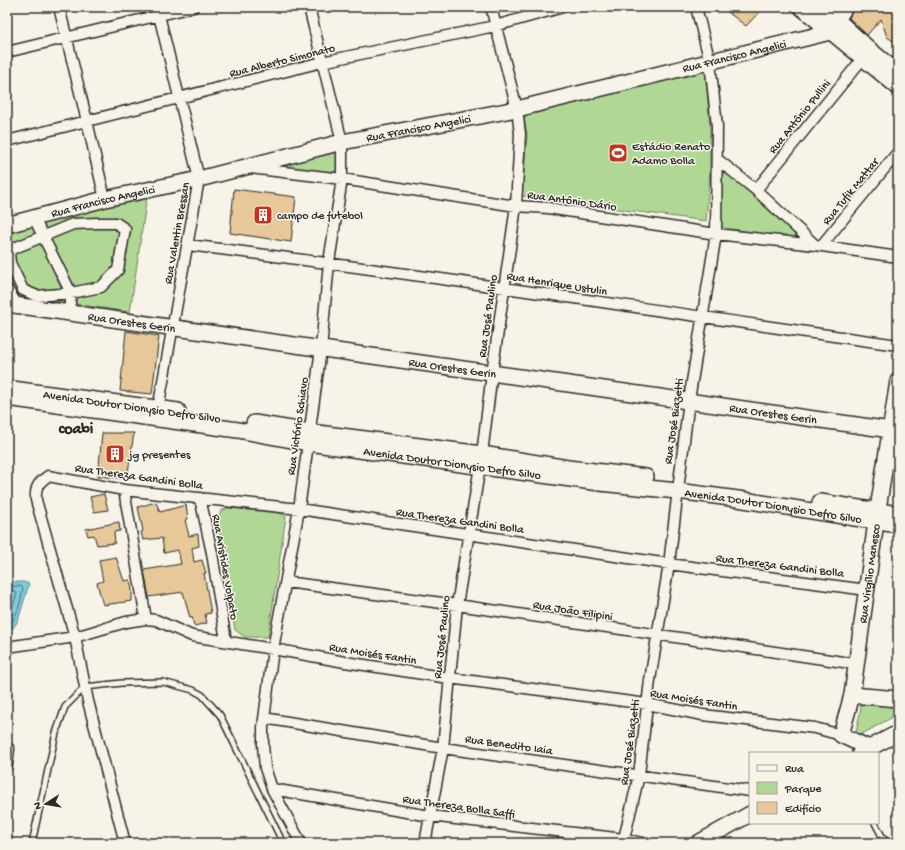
<svg xmlns="http://www.w3.org/2000/svg" width="905" height="850" font-family="'Gochi Hand',sans-serif">
<style>
.green{fill:#b0d793;stroke:#6e815f}
.water{fill:#7dcbdb;stroke:#5c8b95}
.lines{fill:none;stroke-linecap:round;stroke-linejoin:round}
.shore{stroke:#4c6b71;stroke-width:1}
.building{fill:#e6c899;stroke:#2b2b2b}
.lane-casing{stroke:#2b2b2b;stroke-width:8}
.street-casing{stroke:#2b2b2b;stroke-width:13}
.secondary-casing{stroke:#2b2b2b;stroke-width:18}
.lane{stroke:#f7f3e8;stroke-width:5}
.street{stroke:#f7f3e8;stroke-width:10}
.secondary{stroke:#f7f3e8;stroke-width:15}
.labels{text-anchor:middle;stroke-width:3;stroke-linejoin:round;paint-order:stroke}
.street-label{font-size:12px;fill:#2b2b2b;stroke:#f7f3e8}
.poi-label{font-size:12px;fill:#2b2b2b;stroke:#f7f3e8;text-anchor:start}
.district-label{font-size:16px;font-weight:bold;fill:#2b2b2b;stroke:#f7f3e8}
</style>
<rect width="100%" height="100%" fill="#f7f3e8"/>
<filter id="ink" filterUnits="userSpaceOnUse"><feTurbulence type="fractalNoise" baseFrequency=".025" numOctaves="2"/><feDisplacementMap in="SourceGraphic" scale="8" xChannelSelector="R" yChannelSelector="G"/><feConvolveMatrix kernelMatrix="1 2 1 2 8 2 1 2 1" color-interpolation-filters="sRGB"/></filter>
<g filter="url(#ink)">
<path class="green" d="M705 69 710 126V171L706 221 522 196 527 135 524 118 528 113Z
M340 143 341 175 254 166Z
M722 168 803 240 718 227Z
M147 196 130 312 7 294V228Z
M228 508 279 513 286 516 268 637H245L235 630 217 521 221 511Z
M862 702 898 708V714L855 738Z"/>
<path class="water" d="M7 582H24L29 584 18 621 13 628 7 630Z"/>
<g class="lines">
<path class="shore" d="M7 586H21L23 588C21 599 17 622 7 626
M7 591H15L17 593 10 616 7 620"/>
</g>
<path class="building" d="M721 7H764L746 26Z
M854 7H898V44L887 37 881 19 867 35 849 18Z
M234 189 296 197 291 242 230 233Z
M126 331 159 336 152 394 120 391Z
M102 433H134L127 479 98 476Z
M104 494 108 510 94 512 90 497Z
M156 502 160 512 186 505 188 519 185 520 189 536 198 534 199 546 192 548 194 562 202 560 206 573H204L211 613 205 614 207 623 194 626 192 617 190 618 183 592 149 597 144 570 181 564 178 550 164 553 162 538 143 540 141 532 143 531 138 507Z
M119 522 120 531 114 532 115 543 97 545 94 535 88 536 86 529Z
M116 557 124 581 130 580 132 590V601L103 605 97 583 103 581 99 560Z"/>
<g class="lines">
<defs>
<path id="lane" d="M875 823 883 838 888 843
M32 843 56 733 65 707 85 687 122 683 163 682 193 690 202 695 220 715 283 843"/>
<path id="street" d="M59 7 87 121 105 199
M157 7 199 179 157 415
M7 52 193 7
M7 141 322 62 495 26 563 7
M717 159 756 190 815 245
M250 168 342 179 516 206 548 208 716 234 815 245 898 257
M756 190 867 53
M34 218 71 293 69 312
M97 223H116L125 229 118 270 101 287 71 293 37 296 23 290 10 263 9 253 12 249 73 224Z
M188 245C425 274 661 312 898 345
M821 246 898 152
M7 289 18 306
M124 490 146 619
M200 498 212 553 226 641
M286 582 457 605 857 664
M7 647 75 637 126 622 146 619 156 620 192 636 273 649 345 662 449 678 647 704 703 715 815 728 841 735
M264 718 443 748 750 791
M7 747 9 749 7 765
M272 789 430 816 624 839 643 843
M624 839 639 775 650 680 669 564 689 400 716 234 717 126 710 62 696 7
M125 843 88 701 75 637 36 500C35 487 38 483 48 476L124 490 299 509 669 564 867 590
M301 843 272 789 265 768 263 745V727L273 649 299 509 321 349 329 262 342 179V142L309 7
M425 843 443 748 457 605 482 454 492 373 516 206 520 134 517 109 491 7"/>
<g id="secondary">
<path d="M801 7 898 87"/>
<path d="M823 7 870 50 898 73"/>
<path id="s1" d="M7 225 105 199 199 179 342 142 517 109 830 32 845 7"/>
<path id="s2" d="M7 304 898 431"/>
<path d="M12 389 178 411"/>
<path id="s3" d="M7 398 238 430 308 443 600 483 677 491 738 499 898 525"/>
<path d="M254 423 310 432 482 454 568 468 646 477"/>
<path d="M820 502 898 514"/>
<path d="M852 695 898 699"/>
<path id="s4" d="M869 748 841 735 852 695 876 522 898 381"/>
<path d="M860 753 898 733"/>
<path d="M698 843 750 814"/>
</g>
</defs>
<use href="#lane" class="lane-casing"/>
<use href="#street" class="street-casing"/>
<use href="#secondary" class="secondary-casing"/>
<use href="#lane" class="lane"/>
<use href="#street" class="street"/>
<use href="#secondary" class="secondary"/>
</g>
</g>
<defs>
<symbol id="stadium-square" viewBox="-11 -11 22 22"><rect x="-9" y="-9" width="18" height="18" rx="4" fill="#c8321e" stroke="#f7f3e8"/><path d="M0-5a6.5 5 0 1 0 0 10a6.5 5 0 1 0 0-10ZM-3.5-1.8h7v3.6h-7Z" fill="#fff"/></symbol>
<symbol id="building-square" viewBox="-11 -11 22 22"><rect x="-9" y="-9" width="18" height="18" rx="4" fill="#c8321e" stroke="#f7f3e8"/><path d="M-4-6H4V6H1V3H-1V6H-4ZM-2.5-4.3h1.7v1.8h-1.7ZM.8-4.3h1.7v1.8H.8ZM-2.5-1h1.7V.8h-1.7ZM.8-1h1.7V.8H.8Z" fill="#fff"/></symbol>
</defs>
<g fill-rule="evenodd">
<use href="#stadium-square" x="607" y="142" width="22" height="22"/>
<use href="#building-square" x="252" y="204" width="22" height="22"/>
<use href="#building-square" x="104" y="443" width="22" height="22"/>
</g>
<g class="labels">
<g class="street-label">
<text dy="4" stroke="none"><textPath href="#s1" startOffset="747">Rua Francisco Angelici</textPath></text>
<text transform="translate(282 60) rotate(-14)" y="4">Rua Alberto Simonato</text>
<text transform="translate(799 116) rotate(-51)" y="4">Rua Antônio Pullini</text>
<text dy="4" stroke="none"><textPath href="#s1" startOffset="423">Rua Francisco Angelici</textPath></text>
<text transform="translate(850 191) rotate(-51)" y="4">Rua Tufik Mattar</text>
<text transform="translate(572 200) rotate(8)" y="4">Rua Antônio Dário</text>
<text dy="4" stroke="none"><textPath href="#s1" startOffset="99">Rua Francisco Angelici</textPath></text>
<text transform="translate(176 233) rotate(-80)" y="4">Rua Valentin Bressan</text>
<text transform="translate(557 283) rotate(9)" y="4">Rua Henrique Ustulin</text>
<text transform="translate(487 316) rotate(-82)" y="4">Rua José Paulino</text>
<text dy="4" stroke="none"><textPath href="#s2" startOffset="126">Rua Orestes Gerin</textPath></text>
<text dy="4" stroke="none"><textPath href="#s2" startOffset="450">Rua Orestes Gerin</textPath></text>
<text transform="translate(132 406) rotate(8)" y="4">Avenida Doutor Dionysio Defro Silvo</text>
<text dy="4" stroke="none"><textPath href="#s2" startOffset="774">Rua Orestes Gerin</textPath></text>
<text transform="translate(673 421) rotate(-82)" y="4">Rua José Biazetti</text>
<text transform="translate(297 426) rotate(-82)" y="4">Rua Victório Schiavo</text>
<text dy="4" stroke="none"><textPath href="#s3" startOffset="450">Avenida Doutor Dionysio Defro Silvo</textPath></text>
<text transform="translate(139 476) rotate(8)" y="4">Rua Thereza Gandini Bolla</text>
<text dy="4" stroke="none"><textPath href="#s3" startOffset="774">Avenida Doutor Dionysio Defro Silvo</textPath></text>
<text transform="translate(460 520) rotate(8)" y="4">Rua Thereza Gandini Bolla</text>
<text transform="translate(780 565) rotate(7)" y="4">Rua Thereza Gandini Bolla</text>
<text transform="translate(226 567) rotate(80)" y="4">Rua Aristides Volpato</text>
<text dy="4" stroke="none"><textPath href="#s4" startOffset="195">Rua Virgílio Manesco</textPath></text>
<text transform="translate(573 610) rotate(9)" y="4">Rua João Filipini</text>
<text transform="translate(441 637) rotate(-84)" y="4">Rua José Paulino</text>
<text transform="translate(373 653) rotate(9)" y="4">Rua Moisés Fantin</text>
<text transform="translate(694 699) rotate(9)" y="4">Rua Moisés Fantin</text>
<text transform="translate(629 742) rotate(-82)" y="4">Rua José Biazetti</text>
<text transform="translate(509 744) rotate(8)" y="4">Rua Benedito Iaia</text>
<text transform="translate(459 806) rotate(8)" y="4">Rua Thereza Bolla Saffi</text>
</g>
<g class="poi-label">
<text x="632" y="150">Estádio Renato<tspan x="632" dy="14">Adamo Bolla</tspan></text>
<text x="277" y="219">campo de futebol</text>
<text x="129" y="458">jg presentes</text>
</g>
<g class="district-label">
<text x="76" y="433">coabi</text>
</g>
</g>
<rect width="905" height="850" fill="none" stroke="#f7f3e8" stroke-width="24"/>
<rect x="12" y="12" width="881" height="826" fill="none" stroke="#2b2b2b" stroke-width="1.5" filter="url(#ink)"/>
<rect x="749" y="752" width="130" height="72" fill="#f7f3e8" stroke="#a5a39c"/>
<rect x="757" y="765" width="20" height="6" fill="#f7f3e8" stroke="#a5a39c"/>
<text x="785" y="772" font-size="12" fill="#2b2b2b">Rua</text>
<rect x="757" y="782" width="20" height="12" fill="#b0d793" stroke="#a5a39c"/>
<text x="785" y="792" font-size="12" fill="#2b2b2b">Parque</text>
<rect x="757" y="802" width="20" height="12" fill="#e6c899" stroke="#a5a39c"/>
<text x="785" y="812" font-size="12" fill="#2b2b2b">Edifício</text>
<g transform="translate(46 804) rotate(258)" stroke="#f7f3e8" stroke-width="3" paint-order="stroke">
<path d="M0-3L7 15L0 10L-7 15Z" fill="#2b2b2b"/>
<text y="-6" font-size="11" font-weight="bold" text-anchor="middle" fill="#2b2b2b">N</text>
</g>
</svg>
